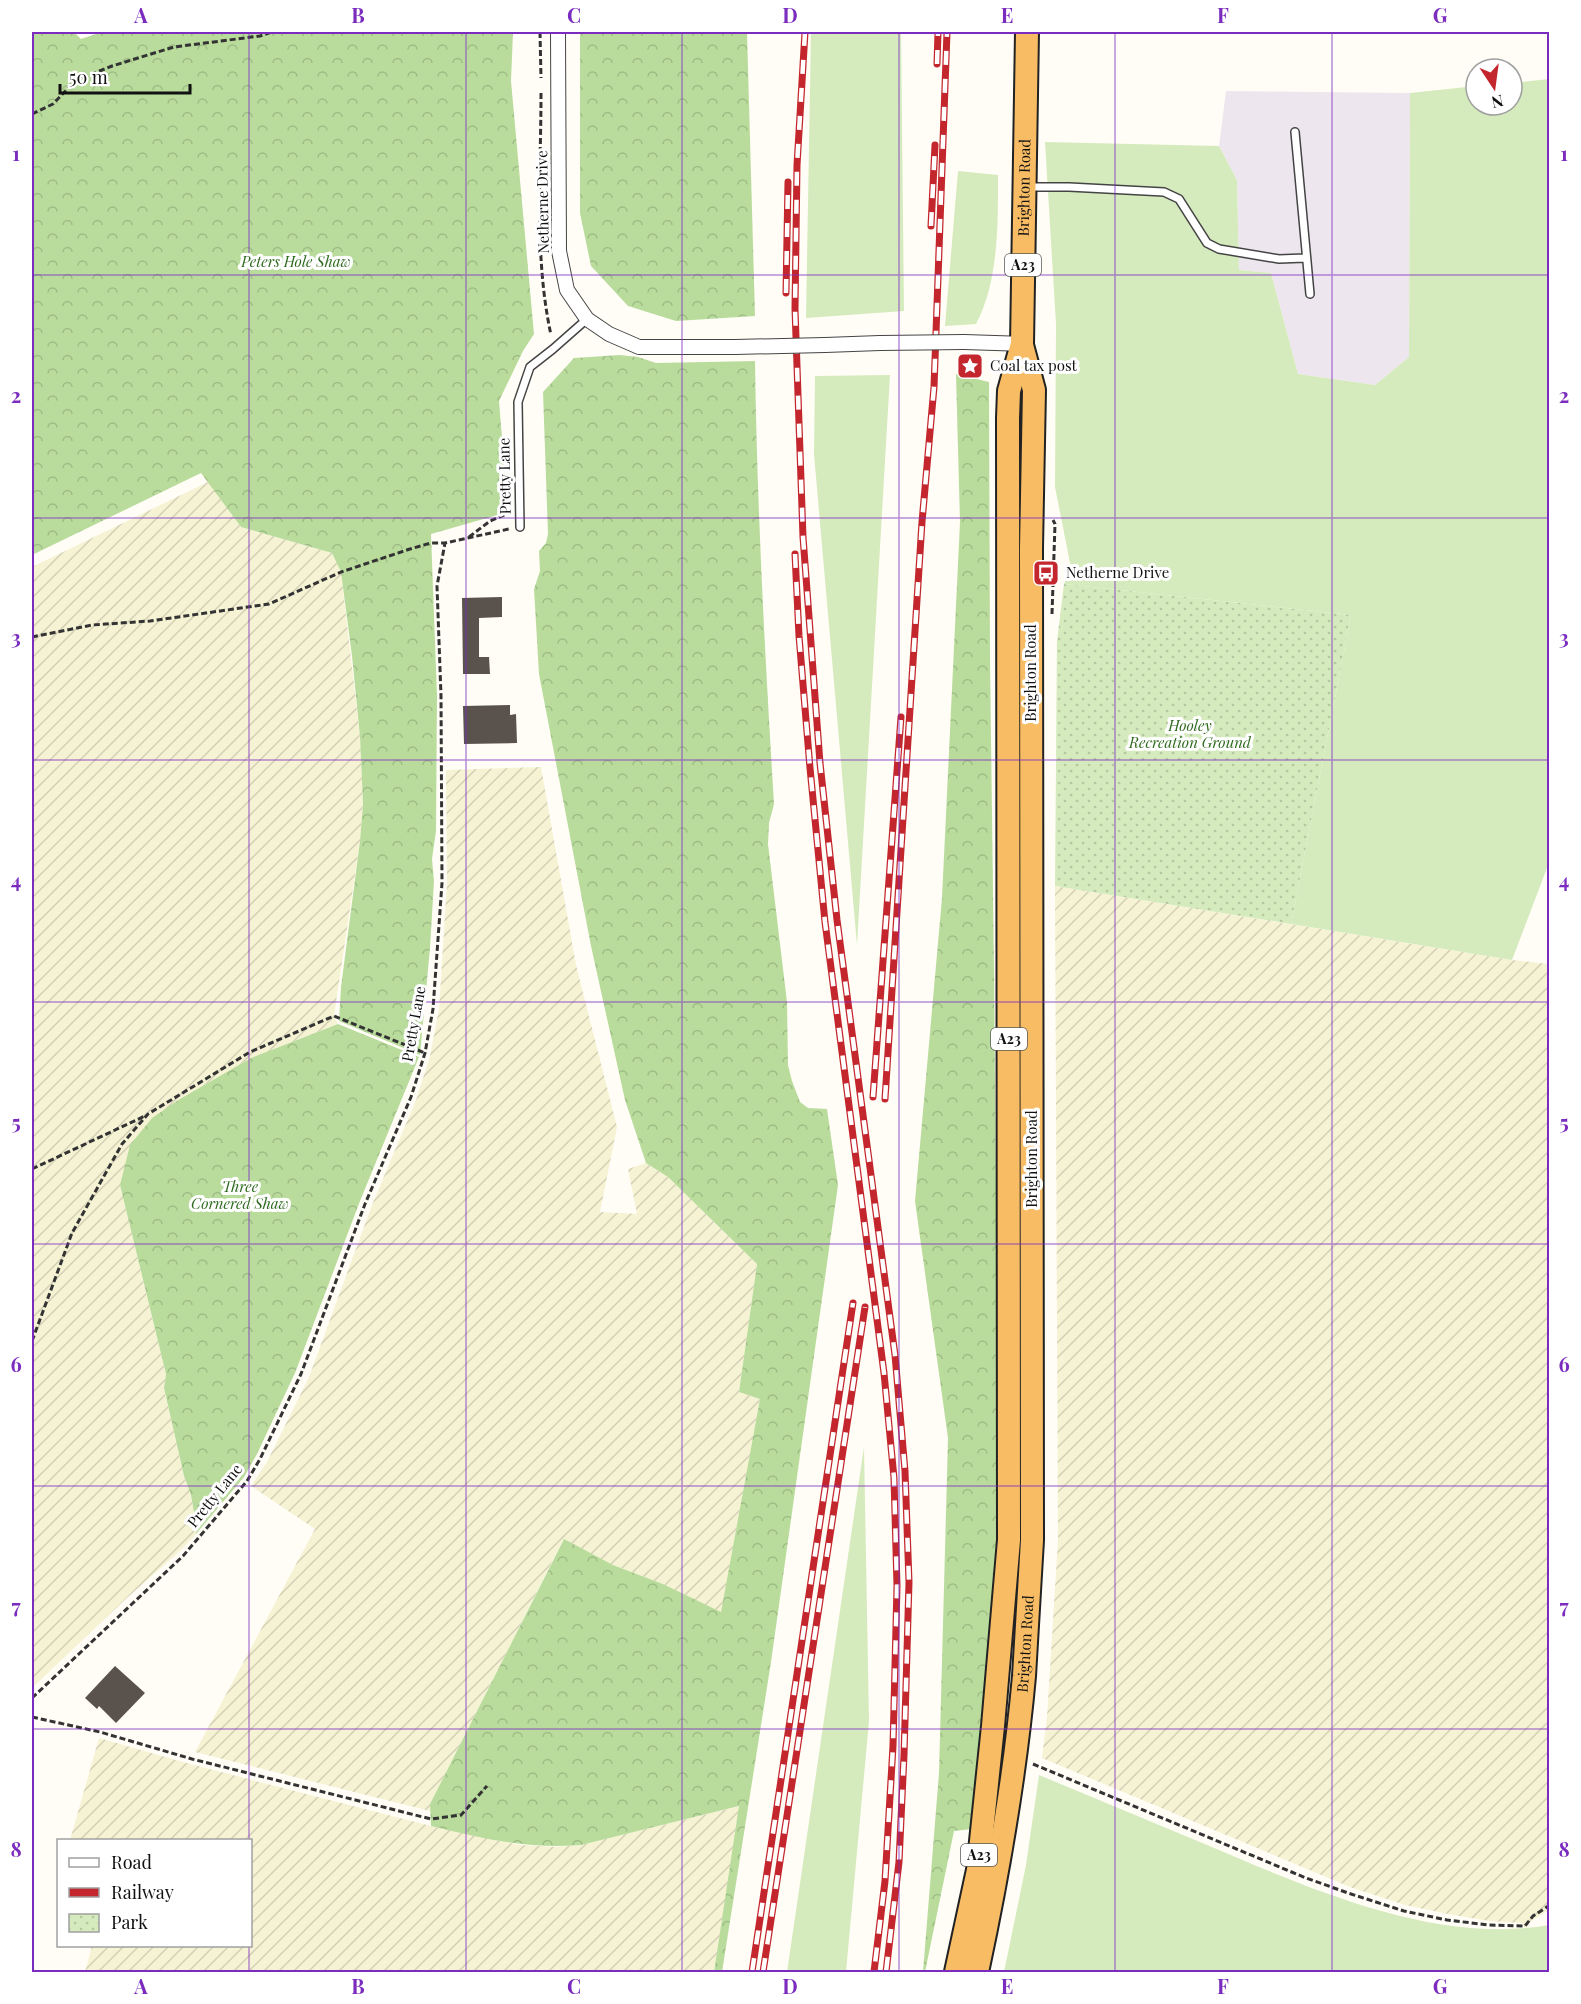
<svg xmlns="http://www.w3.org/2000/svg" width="1581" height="2004" font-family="'Playfair Display',serif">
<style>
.industrial{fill:#eee6ef}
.farmland{fill:url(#farmland-furrows)}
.grass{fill:#d5ebbd}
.forest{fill:url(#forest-crowns)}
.park{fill:url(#park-dots)}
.building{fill:#5a524d}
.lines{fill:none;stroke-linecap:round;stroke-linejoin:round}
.service-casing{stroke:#444;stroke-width:10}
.minor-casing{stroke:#444;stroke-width:16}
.trunk-casing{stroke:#222;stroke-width:26}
.path{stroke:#333;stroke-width:3;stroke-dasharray:6 3;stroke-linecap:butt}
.service{stroke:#fff;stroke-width:7}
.minor{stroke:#fff;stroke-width:14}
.trunk{stroke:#f7bc64;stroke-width:22}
.rail-casing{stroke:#c4262e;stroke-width:7}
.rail{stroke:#fff;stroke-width:4.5;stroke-dasharray:14;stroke-linecap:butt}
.minor-bridge-casing{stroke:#444;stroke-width:16;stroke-linecap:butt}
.minor-bridge{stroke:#fff;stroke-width:14}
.grid{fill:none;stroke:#7b2cbf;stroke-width:1.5;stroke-opacity:0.55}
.labels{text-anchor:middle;stroke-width:6;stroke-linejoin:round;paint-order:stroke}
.shield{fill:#fff;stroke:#585858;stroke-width:1.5}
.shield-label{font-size:14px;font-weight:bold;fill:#111}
.street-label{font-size:15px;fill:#111;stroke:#fff}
.park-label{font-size:15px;font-style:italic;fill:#2f6b1f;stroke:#fff}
.poi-label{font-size:15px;fill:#111;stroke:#fff;text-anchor:start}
.neatline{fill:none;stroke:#7b2cbf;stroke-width:2}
.grid-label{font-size:20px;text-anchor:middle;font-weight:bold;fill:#7b2cbf}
</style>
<defs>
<pattern id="farmland-furrows" width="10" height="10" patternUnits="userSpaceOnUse" patternTransform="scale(1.5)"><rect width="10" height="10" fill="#f6f3d4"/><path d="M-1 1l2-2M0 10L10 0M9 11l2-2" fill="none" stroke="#d2cfb5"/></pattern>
<pattern id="forest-crowns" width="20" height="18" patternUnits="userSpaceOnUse" patternTransform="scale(1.5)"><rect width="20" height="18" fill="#b9dc9c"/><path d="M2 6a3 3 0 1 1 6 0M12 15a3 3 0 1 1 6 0" fill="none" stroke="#9ebc85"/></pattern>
<pattern id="park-dots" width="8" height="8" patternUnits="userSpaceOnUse" patternTransform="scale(1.5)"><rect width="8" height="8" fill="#d5ebbd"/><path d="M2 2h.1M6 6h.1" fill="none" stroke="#b6c8a1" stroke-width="1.8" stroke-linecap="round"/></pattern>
</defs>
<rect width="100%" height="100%" fill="#fffdf5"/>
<path class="industrial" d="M1226 91 1410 93 1409 357 1375 385 1298 374 1271 273 1239 270 1237 180 1219 146Z"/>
<path class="farmland" d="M208 482 241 527 332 553 341 572 360 737 363 804 360 841 334 1016 338 1024 251 1058 180 1099 120 1185 166 1374 164 1389 184 1476 191 1495 196 1525V1534L179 1552 129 1596 32 1688V567Z
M541 767 576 965 617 1127 600 1212 637 1214 628 1169 646 1163 668 1177 757 1264 739 1392 760 1399 721 1613 663 1584 613 1565 563 1540 430 1804V1811L195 1752 315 1529 251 1486 267 1462 309 1377 372 1205 416 1100 430 1056 439 1009 447 883 446 770Z
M1055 886 1512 960 1549 964V1910L1530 1922 1526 1929 1522 1923 1489 1921 1448 1914 1405 1905 1350 1887 1042 1758 1047 1717 1058 1540Z
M99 1738 190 1764 431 1826 520 1845 557 1847 581 1845 740 1806 714 1972H85L92 1946H250V1840H70Z"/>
<path class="grass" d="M811 32H901L904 311 806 318Z
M1549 79 1550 860 1512 960 1291 924 1351 615 1064 584 1071 568 1055 487 1056 324 1045 142 1219 146 1237 180 1239 270 1271 273 1298 374 1375 385 1409 357 1410 93 1476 86V105H1512V83Z
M958 171 998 175C998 222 999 281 976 324L945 326Z
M890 375 857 945 814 454 815 376Z
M864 1447 869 1721 846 1972H787Z
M1039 1775C1097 1799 1154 1823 1212 1847 1313 1890 1438 1945 1549 1925V1972H1004L1026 1865Z"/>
<path class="forest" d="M32 32H74L81 39 102 32H513L511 81 534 334 523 351 499 401 508 512 431 534 437 696 436 831 432 859 434 881 430 948 420 1055 339 1021 341 987 360 841 363 804 360 737 352 656 341 572 332 553 241 527 201 473 32 555Z
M580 32H747L755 316 676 321 628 306 591 266 580 213Z
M620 355 638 357 656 363 755 361C757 509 765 656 774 804L769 823 768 844 787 1002 788 1065 792 1081 800 1102 808 1108 827 1109 838 1185 771 1662 722 1972H714L739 1806 581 1845C526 1849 485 1839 431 1826L430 1804 564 1539 613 1565 663 1584 721 1612 760 1399 739 1392 757 1264 668 1177 646 1163 625 1100 591 946 539 674 534 589 540 571 539 551 546 543 548 534 543 392 574 358Z
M956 374 989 382 990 659 994 969 999 1536 972 1829 954 1831 925 1972H923L939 1773 948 1438 915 1201 942 898 960 522Z
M338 1024 419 1057 360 1201 295 1373 257 1454 244 1477 196 1534V1525L191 1495 184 1476 164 1388 166 1374 120 1185 130 1145 152 1118 180 1099 251 1058Z"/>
<path class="park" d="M1064 584 1351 615 1291 924 1055 886 1057 641Z"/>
<path class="building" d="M502 597V617L479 618V657H489L490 674H463L462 598Z
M510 705V715L516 714 517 743 464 744 463 706Z
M115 1666 145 1693 116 1723 99 1706 97 1709 85 1698Z"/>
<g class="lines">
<defs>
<path id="service" d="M1295 132 1310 294
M1027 187H1069L1164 192 1179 199 1207 243 1219 249 1279 259 1305 258
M520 527 518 402 530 367 553 349 587 319"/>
<path id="minor" d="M558 32 559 251 567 290 587 319 609 334 639 347H735
M964 342 1022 344
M825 345 880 343"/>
<g id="trunk">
<path id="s1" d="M956 1972 978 1870 993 1726 1009 1540 1008 418 1009 391 1022 344 1027 32"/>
<path id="s2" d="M977 1972C998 1874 1015 1776 1024 1676 1027 1631 1029 1585 1032 1540L1031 548 1034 390 1022 345"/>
</g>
</defs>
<use href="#service" class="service-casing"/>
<use href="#minor" class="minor-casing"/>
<use href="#trunk" class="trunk-casing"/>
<path class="path" d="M540 32 541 78
M541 93C541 173 534 257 551 335
M32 114 53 104 75 81 112 66 174 47 260 36 272 32
M469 537 490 521 509 513
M1052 614 1055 524 1053 520
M32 637 92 625 150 621 269 604 341 572 410 549 431 543H445L509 529
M32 1169 147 1115
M32 1341 72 1233 122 1144 148 1114 250 1052 334 1016 425 1053
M32 1698 183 1556 247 1481 260 1459 301 1374 365 1204 411 1097 425 1053 433 1009 442 883 441 696 437 586 445 543
M32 1717 100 1732 192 1759 431 1819 461 1815 487 1786
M1033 1764 1306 1878 1348 1893 1404 1911 1447 1920 1489 1925 1525 1926 1533 1916 1550 1905"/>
<use href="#service" class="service"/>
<use href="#minor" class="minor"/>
<use href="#trunk" class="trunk"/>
<defs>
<path id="rail" d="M805 32 797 165 795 309 803 537 820 763 837 920 895 1355 905 1471 909 1582 904 1755 899 1862 886 1972
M937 64 938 32
M931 226 935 145
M786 293 788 182
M795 554 799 636 810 768 825 922 884 1373 894 1478 897 1586 893 1746 885 1881 874 1972
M873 1097 901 717
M885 1099 922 522 934 387 947 32
M752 1972 853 1303
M763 1972 865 1307"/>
</defs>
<use href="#rail" class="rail-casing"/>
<use href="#rail" class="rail"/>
<defs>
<path id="minor-bridge" d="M880 343 964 342
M735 347 825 345"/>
</defs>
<use href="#minor-bridge" class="minor-bridge-casing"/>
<use href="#minor-bridge" class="minor-bridge"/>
</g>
<path class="grid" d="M249 32V1840M466 32V1972M682 32V1972M899 32V1972M1115 32V1972M1332 32V1972M32 275H1550M32 518H1550M32 760H1550M32 1002H1550M32 1244H1550M32 1486H1550M32 1729H1550M249 1946V1972"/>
<defs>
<symbol id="sight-square" viewBox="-11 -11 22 22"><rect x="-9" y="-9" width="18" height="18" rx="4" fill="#c4262e" stroke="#fff"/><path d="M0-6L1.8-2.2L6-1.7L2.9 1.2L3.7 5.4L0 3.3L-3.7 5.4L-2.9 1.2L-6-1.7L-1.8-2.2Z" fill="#fff"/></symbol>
<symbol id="bus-square" viewBox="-11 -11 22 22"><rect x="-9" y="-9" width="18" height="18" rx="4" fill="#c4262e" stroke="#fff"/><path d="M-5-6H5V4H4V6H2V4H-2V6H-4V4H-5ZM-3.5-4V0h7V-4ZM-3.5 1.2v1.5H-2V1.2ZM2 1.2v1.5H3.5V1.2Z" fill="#fff"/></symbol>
</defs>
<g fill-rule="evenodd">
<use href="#sight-square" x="955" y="351" width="30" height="30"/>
<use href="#bus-square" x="1031" y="558" width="30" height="30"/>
</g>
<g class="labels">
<g class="shield">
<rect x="1005" y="254" width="36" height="22" rx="4.5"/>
<rect x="991" y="1028" width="36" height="22" rx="4.5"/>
<rect x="961" y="1844" width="36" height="22" rx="4.5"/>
</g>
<g class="shield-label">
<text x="1023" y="270">A23</text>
<text x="1009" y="1044">A23</text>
<text x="979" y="1860">A23</text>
</g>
<g class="street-label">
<text dy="5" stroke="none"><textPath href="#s1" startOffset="1790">Brighton Road</textPath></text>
<text transform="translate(543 202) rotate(-91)" y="5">Netherne Drive</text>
<text transform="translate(505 476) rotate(-91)" y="5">Pretty Lane</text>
<text transform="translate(1031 673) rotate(-90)" y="5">Brighton Road</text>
<text transform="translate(414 1024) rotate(-80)" y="5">Pretty Lane</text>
<text transform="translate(1032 1159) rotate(-90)" y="5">Brighton Road</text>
<text transform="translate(215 1496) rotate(-51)" y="5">Pretty Lane</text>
<text dy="5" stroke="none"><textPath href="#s2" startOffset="332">Brighton Road</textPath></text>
</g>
<g class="park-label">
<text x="296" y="267">Peters Hole Shaw</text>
<text x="1190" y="731">Hooley<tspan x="1190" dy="17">Recreation Ground</tspan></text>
<text x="240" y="1192">Three<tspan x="240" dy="17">Cornered Shaw</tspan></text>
</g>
<g class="poi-label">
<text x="990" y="371">Coal tax post</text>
<text x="1066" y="578">Netherne Drive</text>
</g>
</g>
<rect width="1581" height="2004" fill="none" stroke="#ffffff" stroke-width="66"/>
<rect x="57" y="1839" width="195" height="108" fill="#ffffff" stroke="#a0a0a0" stroke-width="1.5"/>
<rect x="69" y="1858" width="30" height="9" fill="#ffffff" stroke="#a0a0a0" stroke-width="1.5"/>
<text x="111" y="1869" font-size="18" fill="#111111">Road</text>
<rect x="69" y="1888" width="30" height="9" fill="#c4262e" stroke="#a0a0a0" stroke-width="1.5"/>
<text x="111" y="1899" font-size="18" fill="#111111">Railway</text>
<rect x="69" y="1914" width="30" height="18" fill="url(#park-dots)" stroke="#a0a0a0" stroke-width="1.5"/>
<text x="111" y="1929" font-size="18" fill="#111111">Park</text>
<g transform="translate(1494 87) rotate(167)"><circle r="28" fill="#ffffff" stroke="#a0a0a0" stroke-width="1.5"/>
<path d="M0-4.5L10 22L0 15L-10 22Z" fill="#c4262e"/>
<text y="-9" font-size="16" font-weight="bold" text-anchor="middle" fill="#111111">N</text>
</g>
<path d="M60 84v9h130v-9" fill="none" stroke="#111111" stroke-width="3"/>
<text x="69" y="84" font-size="18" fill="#111111" stroke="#ffffff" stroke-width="4.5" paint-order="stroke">50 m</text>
<rect x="33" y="33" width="1515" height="1938" class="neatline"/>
<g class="grid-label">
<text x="141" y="23">A</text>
<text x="358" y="23">B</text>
<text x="574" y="23">C</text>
<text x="790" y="23">D</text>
<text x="1007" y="23">E</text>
<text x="1223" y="23">F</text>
<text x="1440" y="23">G</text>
<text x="16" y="161">1</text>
<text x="1564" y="161">1</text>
<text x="16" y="403">2</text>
<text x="1564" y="403">2</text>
<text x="16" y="645">3</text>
<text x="1564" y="645">3</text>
<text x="16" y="888">4</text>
<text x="1564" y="888">4</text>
<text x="16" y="1130">5</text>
<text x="1564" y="1130">5</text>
<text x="16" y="1372">6</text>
<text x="1564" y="1372">6</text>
<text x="16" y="1614">7</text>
<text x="1564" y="1614">7</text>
<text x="16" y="1857">8</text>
<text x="1564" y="1857">8</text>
<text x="141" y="1994">A</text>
<text x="358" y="1994">B</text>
<text x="574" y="1994">C</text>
<text x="790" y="1994">D</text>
<text x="1007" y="1994">E</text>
<text x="1223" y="1994">F</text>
<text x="1440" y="1994">G</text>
</g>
</svg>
